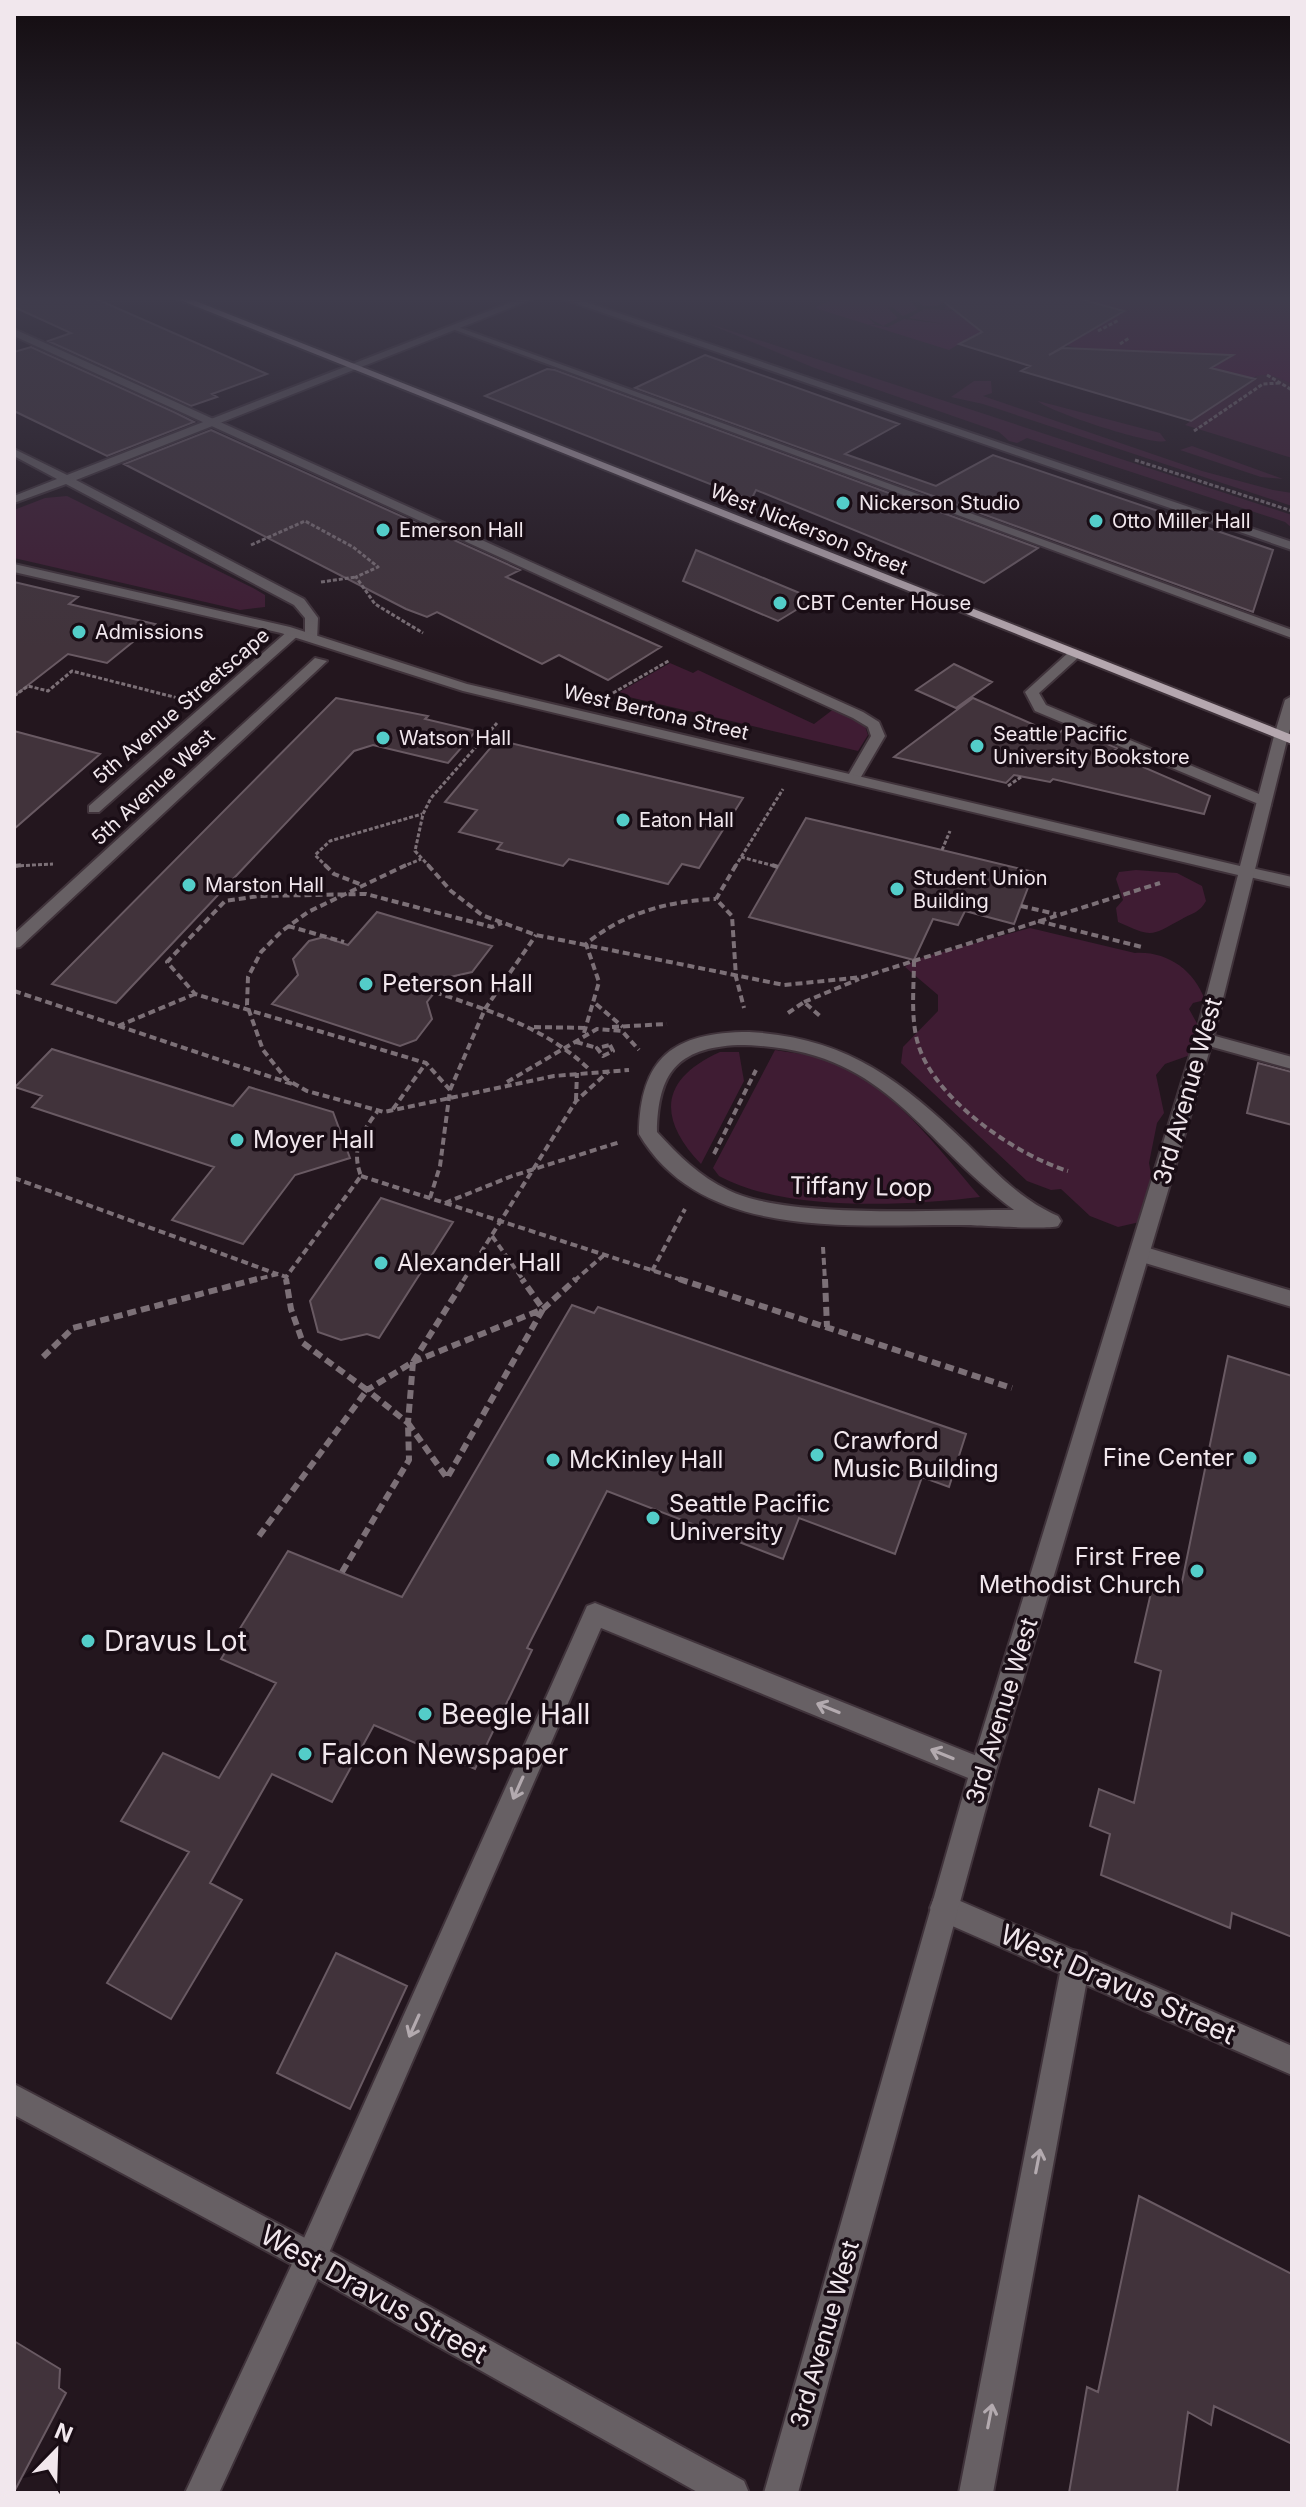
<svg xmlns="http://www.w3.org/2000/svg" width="1306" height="2507" font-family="Inter,sans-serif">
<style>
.green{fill:#3f1c33}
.water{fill:#4c103b}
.pier{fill:#23161e}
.building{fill:#41333b;stroke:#695a63;stroke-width:2}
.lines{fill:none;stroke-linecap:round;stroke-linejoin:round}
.service-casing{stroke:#40333b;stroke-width:4}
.pedestrian-casing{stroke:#40333b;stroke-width:4}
.minor-casing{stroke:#40333b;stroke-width:4}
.tertiary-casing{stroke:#40333b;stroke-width:4}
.primary-casing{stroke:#40333b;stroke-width:4}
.path-far2{stroke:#7c7077;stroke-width:3;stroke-dasharray:4 2;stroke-linecap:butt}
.path-far1{stroke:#7c7077;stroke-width:4;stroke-dasharray:7 4;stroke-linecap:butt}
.path{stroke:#7c7077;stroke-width:6;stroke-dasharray:9 5;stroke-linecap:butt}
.service{fill:#676064;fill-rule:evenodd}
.pedestrian{fill:#676064;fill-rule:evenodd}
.minor{fill:#676064;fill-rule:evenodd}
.tertiary{fill:#676064;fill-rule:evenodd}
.primary{fill:#b5a7af;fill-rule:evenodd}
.oneway{stroke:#b3aaaf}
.poi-dot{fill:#53cdc9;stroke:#190d15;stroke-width:3}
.labels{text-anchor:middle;stroke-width:7;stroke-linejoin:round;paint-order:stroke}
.far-poi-label{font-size:20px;fill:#f1e7ed;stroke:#190d15;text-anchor:start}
.far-street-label{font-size:20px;fill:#f1e7ed;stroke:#190d15}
.poi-label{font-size:24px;fill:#f1e7ed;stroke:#190d15;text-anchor:start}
.street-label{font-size:24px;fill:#f1e7ed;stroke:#190d15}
.near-poi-label{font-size:28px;fill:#f1e7ed;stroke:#190d15;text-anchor:start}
.near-street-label{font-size:28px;fill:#f1e7ed;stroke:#190d15}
</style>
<rect width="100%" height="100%" fill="#23161e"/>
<path class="green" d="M707 323 1292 515V528L1285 522 1027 438 1017 443 1009 441 999 432 812 367Z
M1260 374H1272L1292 384V458L1185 425Z
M974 381H991L992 393 983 396 1202 471 1273 490 1292 493V506L983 404 951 397Z
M1038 401 1160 433 1166 441C1153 446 1047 411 1038 401Z
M1192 446 1283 479 1261 477 1180 450Z
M67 496 253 588 265 595V607L240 610 14 558V510L45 498Z
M670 663 693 673 698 670 814 724 835 708 864 723 868 735 858 751 616 694Z
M1136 870 1177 873 1202 886 1206 901C1199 913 1194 912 1182 919 1150 936 1154 938 1118 922L1116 908 1123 900 1116 879 1119 872Z
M1030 928 1135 953C1167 951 1194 970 1205 1000L1193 1003 1189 1009 1199 1027 1193 1054 1165 1064 1156 1075 1164 1113 1157 1123 1149 1163 1154 1191 1144 1221 1118 1227 1090 1216 1061 1189 1051 1190 1027 1181 901 1063 903 1047 938 1011V995L905 967 914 960Z
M775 1050C791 1053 809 1054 824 1059 889 1081 937 1147 980 1197 906 1206 785 1212 719 1176L713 1168Z
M720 1052H739L744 1081 701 1164C657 1118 660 1079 720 1052Z"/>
<path class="water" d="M835 298H1292V384C1279 378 1265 370 1253 378L1126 363 1066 345 1049 355 1010 343 990 354 959 344 949 350 815 308Z"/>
<path class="pier" d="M907 298H914L923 306H936L952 298H963L943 309 978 312 924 309 909 318 944 324 904 319 888 327 924 333 868 324H875L867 317 883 326 898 318 888 308 892 307 903 316 918 309Z"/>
<path class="building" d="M14 298H94L267 374 212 394 217 397 191 406 48 341 71 333 14 307Z
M939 298H1077L1124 311 1049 355 1062 348 1233 355 1211 368 1255 379 1191 421 1021 371 1030 366 959 344 982 332Z
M31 347 174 412 194 422 107 456 14 411V352Z
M705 355 899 424 845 454 936 486 993 455 1273 550 1253 612 635 388Z
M547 369 555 370 1038 548 984 583 756 490 751 500 485 396Z
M211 430 520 570 506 577 661 647 608 680 559 655 542 664 437 612 427 617 406 609 124 464Z
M696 550 814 599 778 621 683 581Z
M14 582 78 597 69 604 155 624 107 663 68 654 14 696Z
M954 664 992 682 956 708 916 690Z
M336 698 428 716 425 719 476 731 448 763 373 745 354 751 116 1003 52 984Z
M973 698 1057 735 1066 727 1117 748 1111 753 1210 796 1204 814 1053 779 1050 782 1014 775 1006 783 894 757Z
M14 731 100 754 14 829Z
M497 740 743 798 699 868 682 864 668 884 569 859 563 866 497 849 502 843 459 832 477 810 445 802Z
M806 818 942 850 1034 872 1014 924 965 911 958 925 933 919 914 960 749 917Z
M377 912 492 946 472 972 446 978 427 1002 432 1019 416 1040 400 1046 272 1004 298 975 293 959 309 941 324 937 348 945Z
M52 1049 233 1106 249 1087 333 1112 350 1158 295 1175 243 1244 172 1220 214 1167 32 1107 42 1096 15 1087Z
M1258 1063 1292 1072V1125L1247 1113Z
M381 1198 453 1222 379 1338 367 1334 341 1340 318 1332 310 1301Z
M572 1305 594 1313 598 1307 966 1434 949 1487 922 1477 895 1554 799 1518 783 1559 607 1491 527 1648 532 1650 475 1769 374 1725 332 1802 272 1774 210 1883 242 1900 171 2019 107 1983 189 1852 121 1821 163 1753 219 1778 276 1683 221 1659 288 1551 402 1597Z
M1228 1356 1292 1376V1937L1232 1913 1230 1928 1101 1875 1110 1834 1090 1826 1099 1789 1134 1803 1161 1671 1135 1662 1153 1584 1177 1593 1181 1587Z
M336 1953 407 1986 350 2109 277 2073Z
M1139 2196 1292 2274V2444L1214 2406 1211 2425 1188 2412 1177 2493H1069L1087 2387 1098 2392Z
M14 2341 60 2369 59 2388 66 2393 14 2492Z"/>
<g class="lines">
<defs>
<path id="service" d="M560 298H574L1292 542V550Z
M455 326 1292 630V638L455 330Z
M14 329 863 712 879 722 885 736 858 782H848L846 779 871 736 868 727 853 718 14 336Z
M1069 652 1081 655 1039 693 1046 705 1271 799V805H1261L1035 711 1025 692Z
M1204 1033 1292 1057V1069L1198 1043 1195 1039 1198 1035Z
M595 1603 992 1762 996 1771 992 1780 983 1784 601 1628 322 2269 219 2493H185L300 2247 587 1606Z"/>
<path id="pedestrian" d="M289 630 301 633 99 812H89V806Z
M315 658 327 661 20 947 14 948V934Z
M749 1032C845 1037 900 1079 967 1144 995 1172 1021 1200 1058 1216L1061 1221 1058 1226C1046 1230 979 1225 960 1225 854 1224 702 1242 639 1134 640 1058 673 1032 749 1032ZM738 1045C886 1046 913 1135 1014 1210 943 1209 788 1220 728 1190 699 1176 679 1156 657 1132 658 1073 677 1048 738 1045Z"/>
<path id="minor" d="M522 298H535L76 480 304 599 318 618 317 641 305 638V618L294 605 66 484 14 503V496L57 479 14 456V449L67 475Z
M1292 696V723L1288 736 1276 739 1274 736 1285 700Z
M1247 867 1292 877V887L1241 875V869Z
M1142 1246 1292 1291V1307L1135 1260 1132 1254 1135 1248Z
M944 1894 1073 1950 1086 1953 1087 1957 1292 2046V2075L1086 1985 993 2493H959L1060 1973 934 1918 930 1908 934 1898Z
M14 2084 322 2247 744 2481 749 2493H699L300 2269 14 2115Z"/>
<path id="tertiary" d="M14 564 290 627 467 684 1240 866 1274 736 1281 732 1288 736 1213 1039 996 1771 798 2493H764L970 1771 1195 1039 1238 875 463 691 281 633 14 572Z"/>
<path id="primary" d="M175 298H188L1292 735V744Z"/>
</defs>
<use href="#service" class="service-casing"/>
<use href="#pedestrian" class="pedestrian-casing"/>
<use href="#minor" class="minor-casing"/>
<use href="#tertiary" class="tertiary-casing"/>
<use href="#primary" class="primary-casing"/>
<path class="path-far2" d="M1098 331 1119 320
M1120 344 1129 338
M1267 375 1292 390
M1194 431 1263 384 1280 383
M1135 460 1292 511
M251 545 305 521 353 547 378 567 356 577 375 604 423 633
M321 582 356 577
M613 693 670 660
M14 696 28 686 48 691 72 671 178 698
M1008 786 1021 777
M942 850 950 831
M741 857 778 867
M14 866 53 864
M327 867 315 855 330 841 422 814
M402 867 421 859
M430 867 415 851 423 814 431 798 497 723
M735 867 783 789"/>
<path class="path-far1" d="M325 865 334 874 362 885
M406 865 308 912 282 931 261 952 248 977 247 1005 263 1050 286 1079 307 1091 384 1112 554 1076 629 1070
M428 865 451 891 482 915 536 935 784 985 863 977 1160 883
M736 865 716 899 732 916 736 977 744 1008
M772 865 778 867
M14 866 25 865
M1021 906 1056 914
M1038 921 1142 947
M288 926 344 942
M914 960C914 988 910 1020 919 1047 937 1101 1016 1155 1068 1171
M14 991 295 1085
M435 992C492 1012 545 1027 590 1070
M804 1002 859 979
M596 1004 623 1027
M788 1013 804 1002 821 1017
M118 1026 195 994
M534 1027 587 1028
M612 1027 667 1024
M584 1033 599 982 586 944C623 913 668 901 716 899
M576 1042 597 1048
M610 1045 613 1051 603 1056 597 1048Z
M507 1082 597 1029 622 1031 639 1050
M450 1090 485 1009 536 935
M576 1100 577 1073
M393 1109 426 1063
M714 1154 756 1070
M361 1176 445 1203 512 1176 620 1142
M14 1178 277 1274
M430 1198 440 1166 450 1090 426 1063 195 994 167 962 225 901 259 896 366 894 492 927 502 923
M445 1203 685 1281
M492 1236 524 1281
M823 1247 825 1281
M652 1271 685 1209
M286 1277 287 1281
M250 1281 278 1274 286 1277 361 1176C351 1150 361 1133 377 1112
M463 1281 576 1101 609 1071
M574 1281 603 1256"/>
<path class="path" d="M679 1279 1012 1388
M825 1279 827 1327
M43 1357 73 1328 257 1279
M413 1362 408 1423 367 1390Z
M413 1362 465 1279
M413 1362 543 1309 576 1279
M408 1423 447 1478 543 1309 522 1279
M259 1536 367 1390 303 1343 291 1309 286 1279
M342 1572 409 1460 408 1424"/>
<use href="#service" class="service"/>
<use href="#pedestrian" class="pedestrian"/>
<use href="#minor" class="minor"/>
<use href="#tertiary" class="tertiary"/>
<use href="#primary" class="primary"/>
</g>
<defs><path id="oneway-shaft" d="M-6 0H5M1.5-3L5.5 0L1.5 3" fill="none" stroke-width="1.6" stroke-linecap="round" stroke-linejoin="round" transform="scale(2)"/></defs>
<g class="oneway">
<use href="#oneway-shaft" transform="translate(828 1708) rotate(-158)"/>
<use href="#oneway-shaft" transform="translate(942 1754) rotate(-158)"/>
<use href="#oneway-shaft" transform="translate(518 1788) rotate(114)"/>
<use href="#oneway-shaft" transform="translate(414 2026) rotate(114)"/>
<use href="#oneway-shaft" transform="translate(1038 2161) rotate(-79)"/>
<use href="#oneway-shaft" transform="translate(990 2416) rotate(-79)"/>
</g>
<linearGradient id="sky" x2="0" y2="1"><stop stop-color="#130c10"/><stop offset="0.46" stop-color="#3f3c4c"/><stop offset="1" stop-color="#3f3c4c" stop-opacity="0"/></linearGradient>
<rect width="1306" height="649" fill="url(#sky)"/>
<g class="poi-dot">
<circle cx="843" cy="503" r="8"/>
<circle cx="1096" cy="521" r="8"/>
<circle cx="383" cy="530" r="8"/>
<circle cx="780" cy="603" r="8"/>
<circle cx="79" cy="632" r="8"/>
<circle cx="383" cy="738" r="8"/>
<circle cx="977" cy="746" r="8"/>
<circle cx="623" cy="820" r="8"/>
<circle cx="189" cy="885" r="8"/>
<circle cx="897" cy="889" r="8"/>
<circle cx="366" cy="984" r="8"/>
<circle cx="237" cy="1140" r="8"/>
<circle cx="381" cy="1263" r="8"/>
<circle cx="817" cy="1455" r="8"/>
<circle cx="1250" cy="1458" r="8"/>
<circle cx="553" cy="1460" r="8"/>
<circle cx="653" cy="1518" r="8"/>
<circle cx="1197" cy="1571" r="8"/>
<circle cx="88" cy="1641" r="8"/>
<circle cx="425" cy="1714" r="8"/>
<circle cx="305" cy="1754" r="8"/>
</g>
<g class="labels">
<g class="far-poi-label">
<text x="859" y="510">Nickerson Studio</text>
<text x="1112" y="528">Otto Miller Hall</text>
<text x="399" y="537">Emerson Hall</text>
<text x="796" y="610">CBT Center House</text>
<text x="95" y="639">Admissions</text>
<text x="993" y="741">Seattle Pacific<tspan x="993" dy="23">University Bookstore</tspan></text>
<text x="399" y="745">Watson Hall</text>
<text x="639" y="827">Eaton Hall</text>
<text x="913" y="885">Student Union<tspan x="913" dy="23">Building</tspan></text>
<text x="205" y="892">Marston Hall</text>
</g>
<g class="far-street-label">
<text transform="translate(809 529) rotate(22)" y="7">West Nickerson Street</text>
<text transform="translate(181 706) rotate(-41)" y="7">5th Avenue Streetscape</text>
<text transform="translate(656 712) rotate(13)" y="7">West Bertona Street</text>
<text transform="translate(153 787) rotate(-43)" y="7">5th Avenue West</text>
</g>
<g class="poi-label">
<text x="382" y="992">Peterson Hall</text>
<text x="253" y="1148">Moyer Hall</text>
<text x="397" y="1271">Alexander Hall</text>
<text x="833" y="1449">Crawford<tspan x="833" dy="28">Music Building</tspan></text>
<text x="1234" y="1466" text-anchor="end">Fine Center</text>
<text x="569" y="1468">McKinley Hall</text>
<text x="669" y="1512">Seattle Pacific<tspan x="669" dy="28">University</tspan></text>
<text x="1181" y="1565" text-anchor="end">First Free<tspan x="1181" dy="28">Methodist Church</tspan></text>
</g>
<g class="street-label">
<text transform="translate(1188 1091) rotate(-74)" y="8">3rd Avenue West</text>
<text transform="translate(861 1187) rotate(1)" y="8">Tiffany Loop</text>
<text transform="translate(1002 1711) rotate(-73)" y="8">3rd Avenue West</text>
<text transform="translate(825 2334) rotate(-74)" y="8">3rd Avenue West</text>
</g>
<g class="near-poi-label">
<text x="104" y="1651">Dravus Lot</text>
<text x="441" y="1724">Beegle Hall</text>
<text x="321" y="1764">Falcon Newspaper</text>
</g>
<g class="near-street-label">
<text transform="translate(1118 1984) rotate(24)" y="10">West Dravus Street</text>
<text transform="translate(374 2294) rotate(29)" y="10">West Dravus Street</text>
</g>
</g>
<rect width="1306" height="2507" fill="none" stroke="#f1e7ed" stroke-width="32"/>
<g transform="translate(56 2451) rotate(23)" stroke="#190d15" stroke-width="6" paint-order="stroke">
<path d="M0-6L14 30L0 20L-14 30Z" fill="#f1e7ed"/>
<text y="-12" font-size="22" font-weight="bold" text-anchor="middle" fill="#f1e7ed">N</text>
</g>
</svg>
